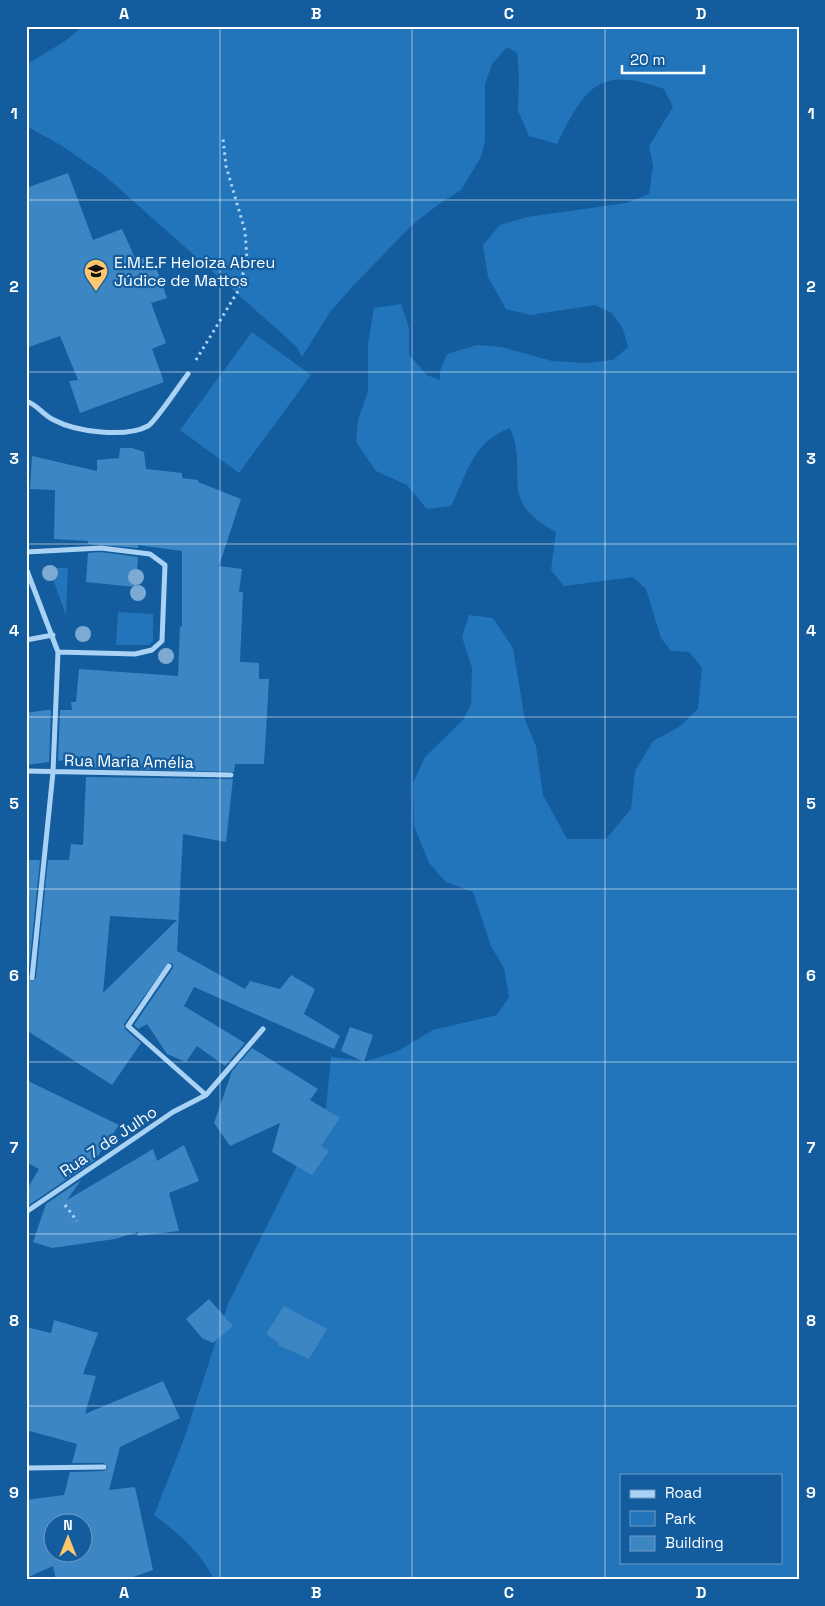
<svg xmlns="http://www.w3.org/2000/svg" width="825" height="1606" font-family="'Space Grotesk',sans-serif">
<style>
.green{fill:#2275bb;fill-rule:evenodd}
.building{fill:#3c86c4;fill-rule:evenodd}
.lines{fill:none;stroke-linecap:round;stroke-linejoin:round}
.path{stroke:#a9d2f4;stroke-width:3;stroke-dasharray:2.5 4;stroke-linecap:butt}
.minor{stroke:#a9d2f4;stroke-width:5}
.tree{fill:#7caad2}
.grid{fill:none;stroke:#fff;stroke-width:1;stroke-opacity:0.55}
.labels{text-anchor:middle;stroke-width:4.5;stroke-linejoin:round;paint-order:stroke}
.poi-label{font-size:16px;fill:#fff;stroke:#135c9e;text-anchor:start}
.street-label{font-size:16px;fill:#fff;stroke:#135c9e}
.neatline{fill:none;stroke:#fff;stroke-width:2}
.grid-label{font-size:16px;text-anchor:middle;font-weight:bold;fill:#fff}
</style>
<rect width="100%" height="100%" fill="#135c9e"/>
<path class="green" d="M83 26H799V1580H214C201 1552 178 1533 154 1515L184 1439 228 1304 326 1107 331 1057 367 1061 398 1051 433 1030 497 1015 509 997 504 968 491 946 473 892 446 882 429 863 414 826 413 783 425 757 463 720 471 704 472 668 462 637 469 615 493 618 513 648 525 720 536 746 543 795 567 839H606L631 809 635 771 653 741 679 727 698 709 702 668 689 652 671 651 661 638 646 589 633 577 564 586 551 570 556 532C495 499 530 475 510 428 473 441 467 474 451 506L427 509 407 485 376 471 356 442 358 420 368 391V343L374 308 401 304 409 328V355L427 375 440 380V371L447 354 477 345 502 347 552 361 586 363 613 360 628 347 623 329 612 313 595 305 530 315 506 309 488 277 483 245 500 225 527 217 626 203 649 194 653 166 649 146 673 107 664 89C598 65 585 88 557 144L529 136 518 111 519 77 517 53 507 47 492 64 485 84V141L481 157 461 190 439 204 412 225 353 286 330 312 302 357 297 347 104 175 62 146 26 126V65L65 41ZM621 1475H781V1562H621Z
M252 332 311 375 239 473 180 430Z
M49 568H68L66 615Z
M118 612 153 614V641L149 645H116Z"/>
<path class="building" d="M68 173 93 240 122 229 136 260 152 256 167 298 151 303 166 343 152 349 164 382 80 413 69 381 78 380 60 336 26 348V188Z
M120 448H132L144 452 146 469 182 473V478L198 480V482L241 499 219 566 242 569 239 592H243L240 662 259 663V679H269L264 764H235L234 772 87 768 84 757 58 761 60 710H72L71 702H76L79 669 178 676 180 626 182 627V551L138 545V548L88 544V541L54 539 55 490 30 489 32 456 97 471V460L119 458Z
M101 552 138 557 136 587 86 582 88 553Z
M46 710H51L49 762 26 765V713Z
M86 777 233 779 226 842 183 834 177 951 245 989 250 981 280 989 291 975 315 989 304 1014 340 1036 334 1049 194 987 184 1006 245 1043 225 1066 197 1046 186 1062 167 1054 147 1024 138 1029 134 1025 173 968V964L169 962 124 1024 125 1029 141 1043 112 1085 26 1030V860H40L28 978 32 982 36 978 48 860H69L71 844 83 845ZM110 916 177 920 103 993Z
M350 1027 373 1035 364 1062 341 1051Z
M252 1048 318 1089 310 1100 340 1118 321 1146 329 1151 312 1175 272 1152 280 1123 230 1146 214 1123 232 1071Z
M26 1080 119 1125 95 1160 26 1207V1191L39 1169 26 1162Z
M184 1145 199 1181 169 1193 179 1231 138 1236V1232L115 1239 52 1248 33 1242 46 1204 81 1180 67 1200 153 1149 157 1161Z
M209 1299 233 1326 213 1343 202 1338 186 1319Z
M284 1306 327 1329 309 1359 278 1345 279 1343 266 1334Z
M54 1320 98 1333 83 1374 96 1376 85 1414 163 1381 180 1418 120 1447 109 1490 135 1487 153 1570 125 1580H56L53 1566 26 1578V1500L64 1495 70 1472 104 1471 108 1467 104 1463H72L77 1444 26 1430V1327L51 1333ZM52 1524H82V1554H52Z"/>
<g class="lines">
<path class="path" d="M196 360 238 291 247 260 245 231 226 166 223 139
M65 1205 77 1221"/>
<path class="minor" d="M26 401C38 405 43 415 54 420 76 432 126 438 148 426 156 421 180 384 188 374
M26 552 101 548 150 554 165 565 162 641 152 650 135 654 58 652
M26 568 58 652 53 772 32 978
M26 640 53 635
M26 771 231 775
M169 966 128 1026 206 1095
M26 1212 173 1112 206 1095 263 1029
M26 1468 104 1467"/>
</g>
<g class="tree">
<circle cx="50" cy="573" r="8"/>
<circle cx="136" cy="577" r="8"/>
<circle cx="138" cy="593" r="8"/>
<circle cx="83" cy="634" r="8"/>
<circle cx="166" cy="656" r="8"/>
</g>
<path class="grid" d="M220 26V1580M412 26V1580M605 26V1580M26 200H799M26 372H799M26 544H799M26 717H799M26 889H799M26 1062H799M26 1234H799M26 1406H799"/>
<defs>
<symbol id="school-pin" viewBox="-11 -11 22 30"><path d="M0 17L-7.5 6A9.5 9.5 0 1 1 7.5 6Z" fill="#ffc76c" stroke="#135c9e"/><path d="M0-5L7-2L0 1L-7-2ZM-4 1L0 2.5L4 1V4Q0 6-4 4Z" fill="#111"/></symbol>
</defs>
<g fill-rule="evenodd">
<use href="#school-pin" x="82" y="257" width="28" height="38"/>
</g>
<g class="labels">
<g class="poi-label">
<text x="114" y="268">E.M.E.F Heloiza Abreu<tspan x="114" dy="18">Júdice de Mattos</tspan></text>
</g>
<g class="street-label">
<text transform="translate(129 761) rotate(1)" y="6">Rua Maria Amélia</text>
<text transform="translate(108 1141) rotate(-34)" y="6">Rua 7 de Julho</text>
</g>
</g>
<rect width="825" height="1606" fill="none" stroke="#135c9e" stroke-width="55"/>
<rect x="620" y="1474" width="162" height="90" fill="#135c9e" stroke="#719dc5"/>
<rect x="630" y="1490" width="25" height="8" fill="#a9d2f4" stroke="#719dc5"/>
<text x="665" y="1498" font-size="15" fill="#ffffff">Road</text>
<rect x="630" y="1511" width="25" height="15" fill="#2275bb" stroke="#719dc5"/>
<text x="665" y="1524" font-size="15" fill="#ffffff">Park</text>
<rect x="630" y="1536" width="25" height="15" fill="#3c86c4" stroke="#719dc5"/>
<text x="665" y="1548" font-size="15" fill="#ffffff">Building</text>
<g transform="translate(68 1538)"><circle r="24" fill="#135c9e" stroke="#719dc5"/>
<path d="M0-4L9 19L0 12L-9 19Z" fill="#ffc76c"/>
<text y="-8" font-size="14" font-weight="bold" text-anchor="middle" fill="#ffffff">N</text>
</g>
<path d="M622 65v8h82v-8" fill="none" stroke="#ffffff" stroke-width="2.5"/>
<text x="630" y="65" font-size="15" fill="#ffffff" stroke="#135c9e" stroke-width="4" paint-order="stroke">20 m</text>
<rect x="28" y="28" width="770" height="1550" class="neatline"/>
<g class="grid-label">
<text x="124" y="19">A</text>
<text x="316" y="19">B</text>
<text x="509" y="19">C</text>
<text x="701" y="19">D</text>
<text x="14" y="119">1</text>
<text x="811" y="119">1</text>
<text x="14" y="292">2</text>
<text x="811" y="292">2</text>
<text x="14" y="464">3</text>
<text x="811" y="464">3</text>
<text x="14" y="636">4</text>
<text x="811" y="636">4</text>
<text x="14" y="809">5</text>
<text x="811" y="809">5</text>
<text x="14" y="981">6</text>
<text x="811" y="981">6</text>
<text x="14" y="1153">7</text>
<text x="811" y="1153">7</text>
<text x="14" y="1326">8</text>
<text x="811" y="1326">8</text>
<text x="14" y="1498">9</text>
<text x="811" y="1498">9</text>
<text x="124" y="1598">A</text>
<text x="316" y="1598">B</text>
<text x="509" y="1598">C</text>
<text x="701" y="1598">D</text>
</g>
</svg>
